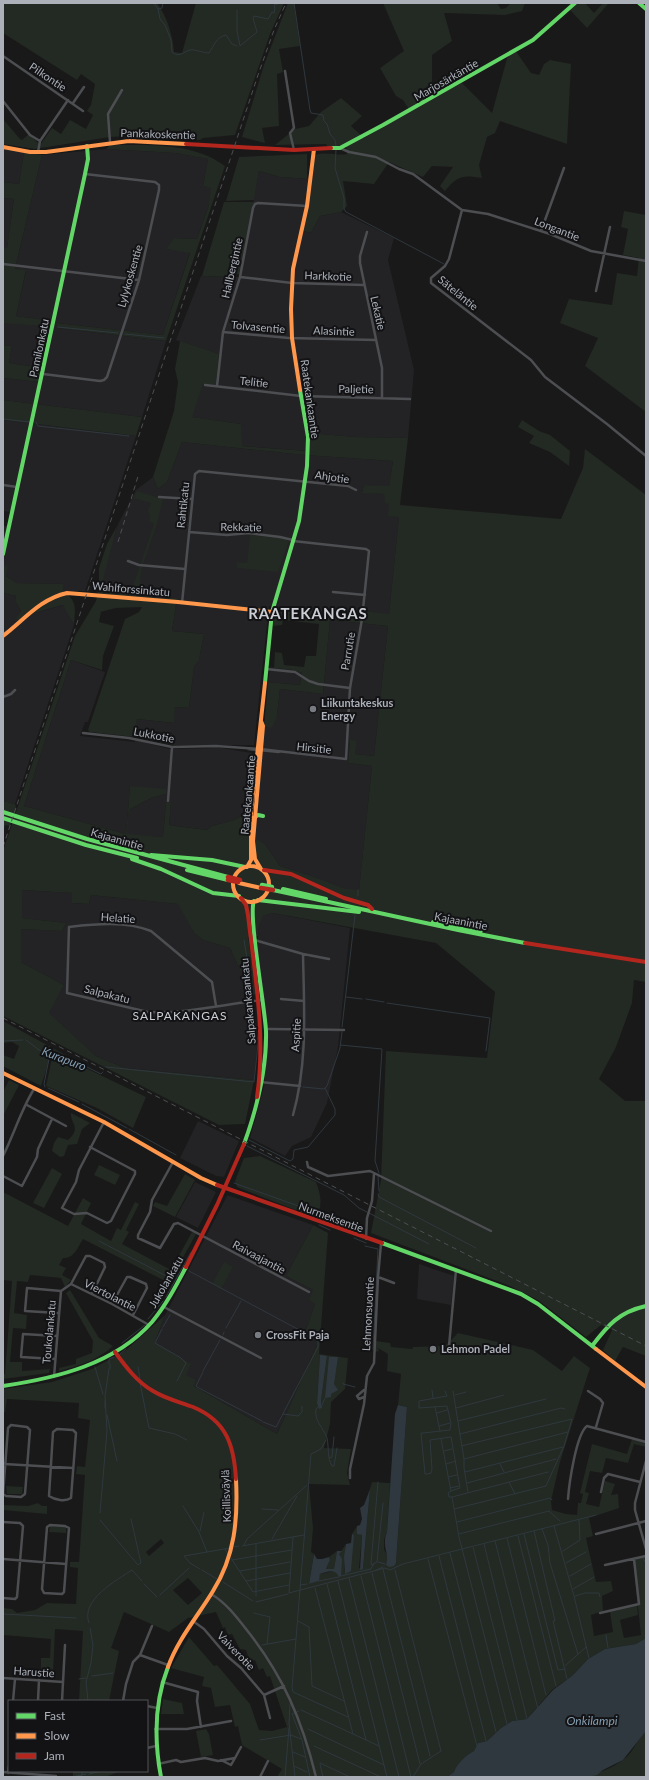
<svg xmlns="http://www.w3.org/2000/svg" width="649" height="1780" font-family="Lato,sans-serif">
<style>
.built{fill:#232325}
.green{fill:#232923;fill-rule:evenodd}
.water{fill:#2f383e}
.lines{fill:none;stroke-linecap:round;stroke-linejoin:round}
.stream{stroke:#2f383e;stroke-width:1}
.street{stroke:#4d4e51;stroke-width:2.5}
.fast{stroke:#63d668;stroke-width:4}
.slow{stroke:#ff974d;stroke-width:4}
.jam{stroke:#b3261e;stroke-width:4}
.rail{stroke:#4e4f52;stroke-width:1;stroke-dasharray:5 4;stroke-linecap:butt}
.fast-bridge{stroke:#63d668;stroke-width:4.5}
.jam-bridge{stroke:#b3261e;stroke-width:4.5}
.poi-dot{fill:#787b81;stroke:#131315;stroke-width:1.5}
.labels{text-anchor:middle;stroke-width:4;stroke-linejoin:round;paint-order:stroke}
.street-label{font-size:11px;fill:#abb0b9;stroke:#131315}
.poi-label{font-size:11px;font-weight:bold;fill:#abb0b9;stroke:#131315;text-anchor:start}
.neighbourhood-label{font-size:12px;letter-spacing:1px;fill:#cbced5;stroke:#131315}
.water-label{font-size:12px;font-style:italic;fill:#849eb2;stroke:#131315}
.district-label{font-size:15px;font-weight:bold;letter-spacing:1px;fill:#cbced5;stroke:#131315}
</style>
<rect width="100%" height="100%" fill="#191919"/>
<path class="built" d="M3 148 24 152 19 184 3 182Z
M106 149 175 153 208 159 203 186 212 187 208 208 197 239 174 238 167 249 190 252 163 335 57 323V328L166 341 142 417 3 400V378L40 382 43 368 9 363 12 346 3 345V322L51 327 52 321 16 316 26 271 15 269 42 155Z
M259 171 280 177 310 179 309 206 303 231 311 233 320 216 341 212 394 238 388 260 414 370 408 438 356 437 308 433V451L241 446V424L191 417 203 383 216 385 219 354 176 340 201 276 239 277Z
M3 198 14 199 7 248H4L3 254Z
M3 420 136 436 85 591H63L62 584 17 583 6 576 5 565 3 567V526H8L10 512 3 511Z
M182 442 304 455 393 461 389 487 364 485 362 492 385 494 399 517 389 615 364 611 359 616 269 606 254 745H172V733L135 729 137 719 173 723 175 707 189 708 194 667 199 659 204 634 172 631 177 598 101 590 104 568 118 524 136 490 153 477 158 489 167 482Z
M3 593 16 596 15 601 24 616 64 605 74 625 15 804 3 801Z
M330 620 388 626 374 756 355 754 350 740 348 763 372 766 359 891 343 888 318 878 280 866 265 844 255 839 264 727 277 716 280 689 323 694Z
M71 660 105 672 88 722H85L80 736 135 742V740L170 749 221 748 252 753 246 814 234 820 212 826 207 830 169 825 171 803H166L163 837 126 835 129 810 151 798 166 794 130 786 126 834 24 806Z
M270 667 294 670 302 673 300 685 268 682Z
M22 890 73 893 72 903 89 904 91 895 179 904 194 933 203 940 230 948 251 995 255 1021 257 1046 254 1080 125 1068 96 1056 48 1013 64 985 21 962V929L62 931 66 923 21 918Z
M273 913 350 928 338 1047 327 1103 311 1137 292 1146 285 1156 250 1138 264 1086 266 1058 267 1043 257 948 259 926 262 916Z
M198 1121 239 1141 224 1177 216 1176 180 1158Z
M195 1182 216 1192 198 1228 176 1217Z
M227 1196H230L313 1225 286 1276 313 1290 315 1304 304 1335 318 1343 277 1434 194 1386 186 1375 155 1342 165 1315Z
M419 1264 454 1276 451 1305 417 1299Z"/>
<path class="green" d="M3 3H157C167 16 173 36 174 52L182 53 196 3H284L270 34 235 135 203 138 200 140 132 136 110 137 35 149 3 144V119L20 139 22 140 29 134 40 145 52 128 61 134 70 120 86 129 93 115 87 111 91 105 95 84 81 74 77 80 3 33Z
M288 3H297L294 5 300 46 279 49 283 72 277 74 279 126 262 128 265 143 242 137 264 65Z
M383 3H497L501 9 506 8 511 3H525L522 11 505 15 444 13 452 41 432 55V98L462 83 492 113 508 55 515 50 531 73 539 75 544 64 550 60 571 64 567 144 500 121 495 133 487 137 479 165 482 178C463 175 458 175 445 191L440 186 453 167 432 166 423 177 389 162 374 184 343 181 347 206 341 212 320 216 311 233 303 231 311 190 315 155C327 151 336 156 347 154L346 145 328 147 326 144 275 145 295 129 309 126 321 112 341 98 362 116 351 126 364 138 410 111 403 100 396 96 380 68 404 51Z
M577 3H585L594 13 603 3H609L587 28 569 9Z
M110 145C147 145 194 142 225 166L166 341 57 328V323L163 335 190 253 166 249 174 238 197 239 208 208 211 188 203 186 208 159 175 153 106 149Z
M24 152 42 155 15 269 26 270 16 316 53 321 51 327 3 323V254L4 248H7L14 199 3 198V182L19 184Z
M307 154V178L310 179 280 177 259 171 254 200 226 201 239 157Z
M224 202H254L240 274H232L231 277 202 276Z
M624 211 646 215V412L585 366 598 338 560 323 569 299 612 305 617 273 637 276 639 258 623 255 628 229 621 227Z
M180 341 219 354 216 385 203 384 192 417 241 424 242 446 307 451 308 433 356 437 408 438 400 505 561 519 583 468 585 449 646 495V982L634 980 632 1003 616 1047 599 1079 625 1101H646V1356L623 1347 615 1361 603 1350 612 1330 601 1325 586 1337 538 1300 510 1286 371 1233 381 1180 386 1051 487 1058 495 992 436 943 273 913 263 916 259 926 258 936 248 937 257 994 251 995 230 948 203 940 194 933 178 904 91 895 89 904 72 903V893L22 890V918L66 923 62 931 21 929V962L64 985 49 1013 96 1056 125 1068 254 1080 245 1124 219 1125 3 1016V851L75 636 96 601 99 586V568L107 544 117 526 102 584 132 589 154 524 149 521 150 517 148 510 151 503 133 498 137 491 163 499 157 524 141 570 140 591 156 596 177 598 172 631 204 634 199 660 194 667 189 708 175 707 174 723 137 719 136 729 172 734V745L135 737 90 732 88 730 125 619 139 612 142 607 116 608 100 612H101L99 622 114 626 103 656 102 670 71 660 24 806 126 834 130 786 166 789V794L151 798 129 810 127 834 163 837 166 803H171L169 825 207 830 212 826 234 820 250 812 248 834 265 844 280 866 318 878 343 888 359 890 372 766 348 763 350 740 357 741 355 754 374 756 388 626 330 620 323 694 280 689 277 716 272 728 264 727 268 682 300 685 302 673 294 670 274 668 275 652 282 653 284 665 304 667 306 656H316L319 624 283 620 282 625 273 626 276 607 359 616 364 611 389 614 399 517 388 516 389 504 385 503 384 494 362 493 364 485 389 486 393 461 304 455 182 442 167 482 158 489 153 477 174 411 178 382 175 369Z
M3 345 12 346 9 363 43 368 40 382 3 378Z
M3 400 142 417 136 436 3 420Z
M522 420 539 431 550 435 570 451 569 466 550 452 529 443 534 436 518 427Z
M250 535 280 538 289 541 278 572 237 568V562L247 563Z
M4 565 8 566 6 576 17 583 63 584V591C78 601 75 609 74 625L63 605 24 616 18 621 16 618 21 611 15 601 16 596 3 593V567Z
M3 801 15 804 16 807 10 826 5 825 3 831Z
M3 1021 73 1059 51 1055 41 1086 3 1066V1055L14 1059 19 1046 12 1042 3 1043Z
M52 1058 71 1061 146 1097 133 1128 97 1108 46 1086Z
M9 1080 19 1085 3 1116V1092Z
M71 1113 90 1123 82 1129 77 1144 68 1145 64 1156 60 1157 52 1151 54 1143 58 1137 68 1140C82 1127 70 1124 71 1113Z
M260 1156 316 1182C321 1195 323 1206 316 1218L237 1187 235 1181 244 1158Z
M99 1165 120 1175 115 1185 94 1175Z
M52 1168 62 1174 44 1208 33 1203Z
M185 1174 195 1180 175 1217 153 1206 155 1202 167 1206Z
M3 1192 68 1226 83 1198 91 1203 81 1224 111 1241 117 1228 121 1230 135 1202 139 1204 126 1230 129 1232 122 1244 171 1270 192 1232 196 1234 169 1283 83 1239C78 1247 74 1259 63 1258L59 1265 66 1268 62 1275 71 1280 65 1287 61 1278 30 1275 28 1282 17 1281 14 1313 27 1315 26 1329 13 1328 10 1362H22V1371L50 1369 49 1373 3 1379V1374H5L12 1281 3 1280Z
M313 1225 328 1233 319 1354 348 1358 345 1389 331 1402 330 1424 324 1448 351 1449 347 1473 350 1485 309 1484 313 1528 311 1552 314 1554 309 1584 318 1581 320 1574 333 1571 337 1573 339 1554 346 1544 344 1572 354 1535 352 1534 357 1526V1533L362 1535 359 1568 363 1569 370 1489 372 1482 390 1483 387 1532 384 1540V1549L387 1555V1561L396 1563 407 1407 398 1405 401 1374 387 1371 388 1354 378 1348 379 1351 375 1352V1341L390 1343 391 1347 412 1349 413 1347 445 1346 458 1333 533 1350 562 1371 574 1356 590 1368 560 1462 551 1501 552 1510 566 1514 577 1515 578 1503H581L583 1494 580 1493 592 1444 627 1454 632 1439 646 1443V1447L634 1444 628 1463 606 1458 602 1473 590 1471 585 1492 589 1493 586 1504 599 1507 605 1481 615 1484 611 1495 618 1494 619 1508 589 1518 593 1536 586 1538 596 1582 611 1581 613 1591 602 1596 603 1611 591 1615 594 1636 613 1632 610 1612 637 1605 638 1615 620 1620 624 1638 641 1635 633 1560 646 1557V1638L636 1644 605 1649 588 1659 573 1675 552 1690 527 1719 512 1721 501 1728 487 1741 478 1743 474 1751C467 1754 456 1764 454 1772L447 1777H277L282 1769 242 1745 238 1726 235 1727 230 1705 215 1707 211 1688 202 1686 204 1677 171 1668 189 1637 214 1666 217 1665 250 1704 259 1730 272 1731 287 1727 270 1676 267 1677 263 1668 259 1670 255 1660 250 1662 246 1650 240 1649 232 1634 228 1635 225 1627 223 1628 216 1612 188 1618 169 1632 124 1612 111 1648 119 1651 109 1701H79L83 1631 55 1629 53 1674H41V1658H50L51 1639 3 1635V1608L12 1609 17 1613 35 1610 47 1603 76 1604 78 1568 70 1567V1562H79L85 1475 76 1474 77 1466 85 1467 90 1420 78 1418 79 1403 7 1399 5 1412H3V1389L52 1382 92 1369 125 1351 165 1315 155 1342 191 1364 186 1375 196 1380 194 1386 277 1434 318 1343 304 1335 315 1304 309 1300 313 1290 286 1276ZM320 1356 327 1357 321 1401 322 1405 317 1403ZM161 1539 164 1543 149 1556 146 1552ZM188 1578 202 1593 188 1605 173 1590Z
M224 1262 233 1267 221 1289 212 1284Z
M70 1290 99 1338 113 1346C98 1360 79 1366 59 1371V1368L76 1364V1359L92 1353 93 1341 66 1293Z
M6 1486 23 1487 22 1494H7Z
M38 1503 42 1506H47V1514L3 1510V1505L28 1506Z
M50 1526 66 1527V1533L49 1532Z
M337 1551 334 1569H326L330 1560 329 1557Z
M163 1699 182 1703 184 1714H161Z
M206 1729 209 1734 213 1755 201 1757 196 1731Z
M646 1731V1777H588C603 1771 624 1764 633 1749 637 1743 640 1737 646 1731Z
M73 1771H117L118 1772 105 1777H73Z"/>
<path class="water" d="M320 1355 327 1356 321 1401 322 1408 319 1409 317 1403Z
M329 1357H338L334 1384 338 1390 331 1394V1397L325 1398Z
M398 1405 407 1407 396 1563 394 1566 389 1567 386 1565C390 1552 381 1548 387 1532L395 1414Z
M370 1489 363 1569 360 1570 362 1535 357 1534V1526L360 1525 362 1519 360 1508 364 1505Z
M352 1534 354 1535 351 1571 345 1574 344 1557 346 1544 351 1543Z
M337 1551H342L339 1554 342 1559 341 1576 339 1577C335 1568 327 1572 320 1574L319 1581 309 1584 314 1554 317 1559H322L329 1557 330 1560 326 1569H334Z
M646 1638V1731L623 1760 603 1770 597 1775 588 1777H447L454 1772C456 1764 467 1754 474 1751L478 1743 487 1741 501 1728 512 1721 527 1719 553 1690 573 1675 588 1659 605 1649 636 1644Z"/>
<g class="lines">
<path class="stream" d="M154 3 158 9 160 19 165 25 171 40 172 52C179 58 183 52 190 50 195 49 203 53 209 53 214 46 216 37 226 35L232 44 237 46
M294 3 310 110 311 113 323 115 324 121 327 124 330 134 335 140 336 146
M158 9 162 8 163 3
M237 10V31L240 46 257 32 253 18 254 16 268 19 272 12 274 13 275 8 274 5 281 3
M336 150 335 168 344 198V209L346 212 444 264
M58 327 118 333
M125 334 164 338
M3 419 29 422
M36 422 38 426 129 436
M358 896V890
M244 940 253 995
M346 997 362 999
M366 999 384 1002
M387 1003 490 1018 486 1051
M342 1027 355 915
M26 1040 39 1050 73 1060 101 1074 103 1072
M3 1041 23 1040
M340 1045 382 1049 375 1161 379 1173
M106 1067 254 1082 258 1044 253 1005
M45 1087 44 1084 50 1054
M303 1087 324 1089 327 1086 340 1048 342 1032
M48 1088 79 1102
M82 1104 127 1128
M129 1129 176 1155
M249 1140 290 1161 293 1159 294 1150 308 1147 335 1115V1109L325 1088
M247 1146 344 1195 359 1208 367 1212
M378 1176 379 1191
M234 1183 318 1213 319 1219
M378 1194 379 1197 476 1248
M369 1213 429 1244
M319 1225 330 1230
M354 1238 366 1243
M99 1241 172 1279
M365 1246 378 1249 373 1349
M189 1271 318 1340V1347L276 1427 263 1422
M166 1297 191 1252
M148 1319 163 1301
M163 1327 170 1315
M226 1328 241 1301
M162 1329 155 1343 181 1358 186 1363 177 1381
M223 1335 224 1332
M122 1343 145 1325
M120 1354 126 1349
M109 1364V1359L114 1357
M95 1367 103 1394
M138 1367 140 1379
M110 1369V1364
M203 1371 220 1340
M203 1372 196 1386 197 1387 262 1421
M140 1383 149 1428 175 1434 187 1440
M343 1383V1384L355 1387
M432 1390 433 1398
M445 1391 447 1396 419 1401V1408L447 1406 451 1423 450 1430 423 1433H421L425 1474H428L431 1473 432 1469 430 1440 451 1437 460 1488 451 1491
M453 1391 464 1459V1468L468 1492
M455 1395 466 1392
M105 1401V1408
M322 1405 325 1398
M318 1407 316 1409C314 1421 323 1427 327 1438 329 1447 327 1458 332 1466H334L337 1448
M435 1407 440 1431
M456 1408 504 1395
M437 1413 447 1410
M283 1414 298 1416 302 1412V1406
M107 1415 117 1461
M458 1421 546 1399
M439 1426 450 1423
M460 1434 561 1408 565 1409
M441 1439 451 1491 448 1493 449 1497H452L459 1537 507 1724
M326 1440 321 1449 311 1454 292 1688 293 1692 348 1717
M444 1451 452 1449
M329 1458 332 1457 334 1437
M464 1459 568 1432
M446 1464 456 1461
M500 1464 504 1472
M465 1472 563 1447
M448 1477 457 1475
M509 1482 515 1494
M467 1483 556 1459
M450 1488 459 1486
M452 1497 548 1472
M183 1506 199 1532 207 1552
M262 1509 278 1510
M454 1509 546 1486 564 1446 572 1419 461 1446
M100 1513 107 1431 105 1396 109 1369
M100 1520 138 1565 141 1563 131 1519
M457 1522 550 1498 552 1500
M554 1526 574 1596 589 1658
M542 1529 548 1545 550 1563 578 1654
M200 1531 204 1512
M534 1531 555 1621H553L567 1679
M459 1534 549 1511 560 1521
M524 1534 558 1670 565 1669
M518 1536 556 1686
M293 1537 289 1593 385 1568 390 1570 403 1564 596 1515
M507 1538 546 1695
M272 1539 297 1496
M495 1541 538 1709
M484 1544 527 1719
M244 1545 247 1539 307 1485
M242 1546 304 1535
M234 1547 239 1546
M473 1547 517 1720
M225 1549 228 1554
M563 1551 580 1540 579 1520
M450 1553 496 1732
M439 1556 486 1741
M642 1557 646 1563
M231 1558 253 1592 289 1585
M428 1559 477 1746
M232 1560 292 1550
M378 1562 385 1564
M566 1563 586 1552
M374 1565 371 1564 378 1482
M200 1569 190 1563 184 1556 230 1548
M383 1569 430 1756
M202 1570 217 1579
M395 1570 441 1751 421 1764 413 1777
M240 1571 290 1562
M374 1571 383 1567
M372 1573 420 1764
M341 1576 371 1569 373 1564 377 1562 383 1503
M361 1576 411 1777
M570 1576 591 1564
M349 1578 399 1777
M246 1581 290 1573
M319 1581 339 1577
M338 1581 387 1777
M223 1582 253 1601
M144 1584 157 1597
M327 1584 366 1740
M300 1585 307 1584
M315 1588 353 1734
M573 1589 594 1577
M160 1595 189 1568
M256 1596V1544
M575 1596 585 1593H599L600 1597
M256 1602 288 1594
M254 1613 270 1617 267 1644
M3 1614 76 1618
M298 1621 309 1627 312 1686 344 1701
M89 1623C80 1600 117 1580 132 1570L142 1581
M606 1635 608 1648
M262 1645 296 1639
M565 1666 586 1647
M92 1676 113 1673
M79 1679 86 1678
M88 1701 86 1682 91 1663 93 1645 90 1628
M290 1704 289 1723 295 1777
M301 1710 379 1746
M297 1712 299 1711
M294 1713 292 1714 302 1740 310 1777
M308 1729 384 1765
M260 1740 291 1735 301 1739
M314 1746 381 1777
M293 1752 305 1757
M320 1763 350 1777
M320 1764 323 1777
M294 1766 307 1772
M89 1774 102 1771
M72 1777 86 1774
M81 1777 83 1771
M285 1777 289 1728"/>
<path class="street" d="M3 56 83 111
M285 71 294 128 290 133 294 150
M3 101 30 135 40 141
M73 103 84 87
M110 142 108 114 122 90
M340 148 349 152 376 157 399 169 413 174 462 210 449 259 445 266 431 278V283L531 360 545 377 607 424 646 456
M38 152 40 141 68 100
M462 210 488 214 550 234 591 251 646 261
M541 231 564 168
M367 232 360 256V263L382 368V398
M3 264 139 280
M240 277 292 283 364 285
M596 291 610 227
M223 332 289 338 376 340
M43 374 100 381 104 380 107 377 139 280 159 190V185L155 182 85 174
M205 385 301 396 410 399
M217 386 223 332 240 277 253 208 255 204 258 203 307 206
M3 485 17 487
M159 497 192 499
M189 532 227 535 249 533 280 537 293 540
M128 561 139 565 185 569
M333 592 365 595
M182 603 195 474 199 471 348 486 356 490
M266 669 295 672 309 681 318 684 350 688
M3 697 11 694 15 690
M83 733 129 738 172 747 216 746 260 749 346 759 350 688 362 619 369 551 366 549 293 541
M248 749 279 752
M168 801 172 747
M251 939 303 954C304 1008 308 1062 293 1115
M303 954 329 959
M281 999 304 1001
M216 1006 212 982 151 931C126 921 96 924 69 927L67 993 148 1012C186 1014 225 1004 263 1000
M269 1029 344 1030
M260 1082 300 1086
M27 1105 66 1126
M90 1147 135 1171V1174L111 1221 107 1223 87 1213 74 1214 62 1208 76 1182 79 1170 104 1122
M3 1156C14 1134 21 1110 34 1089
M173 1162 152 1200 150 1212 138 1235V1238L160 1248 174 1224 178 1223 309 1292
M307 1162 308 1167 328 1176 370 1171 491 1231
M3 1176 22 1186 37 1157 38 1149 52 1119
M366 1239 367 1218 372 1201 374 1174
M378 1277 394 1283
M71 1284 86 1256H90L104 1263 105 1267 92 1294
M112 1304 127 1277H130L146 1284 147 1288 133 1315
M164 1307 261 1358
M58 1313 25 1311 27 1288 61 1291
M449 1346 456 1270
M55 1359 21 1357 23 1334 57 1336
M54 1377 61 1291 71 1284 112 1304 149 1325
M588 1391 600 1399 603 1403 596 1427
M364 1397 359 1399 357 1396 364 1390
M11 1425 27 1427 30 1430 25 1494 21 1497 6 1496 3 1494 8 1428Z
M57 1429 73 1430 76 1433 71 1498C65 1502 55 1500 49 1496L53 1432Z
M646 1461 635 1503V1510L646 1549
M4 1464 73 1468
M350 1478V1469L364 1404 367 1376 374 1363 378 1277 381 1244
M601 1492 604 1478 608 1474 640 1482
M568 1499C569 1485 576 1434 587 1426L646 1442
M3 1522 20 1523 23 1526 17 1597 15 1599 3 1598
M50 1525 65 1526 69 1528 64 1592 62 1594 44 1593 42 1589 47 1527Z
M596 1534 646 1521
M3 1559 66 1564
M605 1565 646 1556
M211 1594C225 1602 236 1616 246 1629 283 1675 302 1720 316 1777
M600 1613 639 1604 634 1559
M193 1621 204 1629 227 1656 241 1668 264 1695 270 1718
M140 1655 152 1626
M3 1678 63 1682
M162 1682 198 1692 197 1701 201 1727
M264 1695 284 1686
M13 1701 15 1679
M38 1701 39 1680
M62 1701 65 1645
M123 1701 126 1684 133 1662 140 1655 168 1665
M147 1706 157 1708
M155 1729H187L231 1721
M147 1748 156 1746
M221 1760 231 1765 235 1758
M158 1764 176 1760 181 1762 205 1758 218 1761 235 1758 241 1747
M3 1772 56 1776
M8 1773 9 1766
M260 1777 268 1761"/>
<path class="fast" d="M639 3 646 9
M331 148H340L383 125 533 40 575 3
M3 554 85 174 88 159 87 146
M265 683 272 612 299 521 307 466 308 437 300 390
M3 812 87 839 228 877
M3 818 86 845 137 858
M254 818 258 815 263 816
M151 855 212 860 245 867
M132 859 161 869 213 893 239 896
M187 870 228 880
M283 889 326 899
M273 890 458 930 525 943
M258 900 359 912
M433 922 481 931
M244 1144C257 1108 267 1070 266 1031 265 1008 248 914 254 901
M382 1243 521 1294 538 1304 596 1349
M592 1346C608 1325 619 1312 646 1306
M3 1386C57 1378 115 1364 152 1322 166 1305 176 1286 186 1267
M161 1777C154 1740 154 1703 168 1667"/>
<path class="slow" d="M3 147 30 152H46L129 141 186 144
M300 390 292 338 291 309 293 269 307 206 314 149
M3 636C24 620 40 599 67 593L178 602 272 612
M261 721 263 726 253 841 255 859 261 869
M233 884a18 18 0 1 1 36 0a18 18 0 1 1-36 0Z
M247 867 251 860V811L265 683
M239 883 261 888
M3 1073 104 1122 201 1178 217 1185
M596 1349 646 1387
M168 1667C178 1639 198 1616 213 1591 235 1556 238 1519 236 1479"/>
<path class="jam" d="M186 144 294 150 331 148
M264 870 291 874 344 898 368 905 372 909
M241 898 246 905 248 915C255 976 266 1036 257 1097
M525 943 646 962
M217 1185 382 1243
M186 1267 217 1205 244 1144
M115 1352C126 1367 137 1382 153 1391 166 1399 180 1402 193 1407 227 1421 234 1446 236 1479"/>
<path class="rail" d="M118 542 139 473
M3 847 258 75 274 30 286 3
M3 1018 646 1346"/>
<path class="fast-bridge" d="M262 885 272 887"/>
<path class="jam-bridge" d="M228 877 240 880
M228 880 238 882
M261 888 273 890"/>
</g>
<g class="poi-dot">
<circle cx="313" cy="709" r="4"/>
<circle cx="258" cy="1335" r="4"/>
<circle cx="433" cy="1349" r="4"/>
</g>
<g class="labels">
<g class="street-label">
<text transform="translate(48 77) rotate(34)" y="4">Pilkontie</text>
<text transform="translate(446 80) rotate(-30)" y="4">Marjosärkäntie</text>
<text transform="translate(158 134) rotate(2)" y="4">Pankakoskentie</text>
<text transform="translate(557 229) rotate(21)" y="4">Longantie</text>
<text transform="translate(232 268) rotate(-77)" y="4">Hallbergintie</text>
<text transform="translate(130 276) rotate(-74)" y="4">Lylykoskentie</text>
<text transform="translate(328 276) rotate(2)" y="4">Harkkotie</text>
<text transform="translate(458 293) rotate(39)" y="4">Säteläntie</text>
<text transform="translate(378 313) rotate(77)" y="4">Lekatie</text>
<text transform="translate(258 327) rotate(5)" y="4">Tolvasentie</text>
<text transform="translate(334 331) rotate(2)" y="4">Alasintie</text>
<text transform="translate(39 348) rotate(-78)" y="4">Pamilonkatu</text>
<text transform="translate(254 382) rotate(6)" y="4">Telitie</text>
<text transform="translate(356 389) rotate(1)" y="4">Paljetie</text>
<text transform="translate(310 399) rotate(82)" y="4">Raatekankaantie</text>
<text transform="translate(332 477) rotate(8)" y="4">Ahjotie</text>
<text transform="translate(183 505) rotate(-84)" y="4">Rahtikatu</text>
<text transform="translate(241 527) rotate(1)" y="4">Rekkatie</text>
<text transform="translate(131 589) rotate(5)" y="4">Wahlforssinkatu</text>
<text transform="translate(348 651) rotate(-80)" y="4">Parrutie</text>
<text transform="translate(154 735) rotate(11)" y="4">Lukkotie</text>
<text transform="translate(314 748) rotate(6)" y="4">Hirsitie</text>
<text transform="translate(248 795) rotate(-85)" y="4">Raatekankaantie</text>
<text transform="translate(117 839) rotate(16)" y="4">Kajaanintie</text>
<text transform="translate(118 918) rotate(4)" y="4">Helatie</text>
<text transform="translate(461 921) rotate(11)" y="4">Kajaanintie</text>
<text transform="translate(107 994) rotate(14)" y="4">Salpakatu</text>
<text transform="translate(248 1001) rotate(-95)" y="4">Salpakankaankatu</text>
<text transform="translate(296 1035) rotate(-87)" y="4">Aspitie</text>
<text transform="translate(331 1217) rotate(20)" y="4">Nurmeksentie</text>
<text transform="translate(259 1257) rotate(28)" y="4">Raivaajantie</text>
<text transform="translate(166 1282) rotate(-60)" y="4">Jukolankatu</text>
<text transform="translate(110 1295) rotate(27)" y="4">Viertolantie</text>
<text transform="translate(368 1314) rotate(-87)" y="4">Lehmonsuontie</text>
<text transform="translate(49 1332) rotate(-85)" y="4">Toukolankatu</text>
<text transform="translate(226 1496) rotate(-92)" y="4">Koillisväylä</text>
<text transform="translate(236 1651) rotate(46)" y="4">Vaiverotie</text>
<text transform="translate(34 1672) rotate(4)" y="4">Harustie</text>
</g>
<g class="poi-label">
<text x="321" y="707">Liikuntakeskus<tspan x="321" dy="13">Energy</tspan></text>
<text x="266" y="1339">CrossFit Paja</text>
<text x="441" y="1353">Lehmon Padel</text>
</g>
<g class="neighbourhood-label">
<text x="180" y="1020">SALPAKANGAS</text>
</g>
<g class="water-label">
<text transform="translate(64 1059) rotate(21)" y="4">Kurapuro</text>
<text x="592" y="1725">Onkilampi</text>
</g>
<g class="district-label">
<text x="308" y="619">RAATEKANGAS</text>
</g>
</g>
<rect width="649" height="1780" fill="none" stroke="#abb0b9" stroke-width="8"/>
<rect x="8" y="1700" width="140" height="72" fill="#131315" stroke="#505257"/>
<rect x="16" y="1713" width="20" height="6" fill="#63d668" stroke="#505257"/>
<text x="44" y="1720" font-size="12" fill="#abb0b9">Fast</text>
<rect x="16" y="1733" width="20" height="6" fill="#ff974d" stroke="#505257"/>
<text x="44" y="1740" font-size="12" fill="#abb0b9">Slow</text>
<rect x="16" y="1753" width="20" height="6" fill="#b3261e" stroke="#505257"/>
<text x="44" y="1760" font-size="12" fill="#abb0b9">Jam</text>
</svg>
